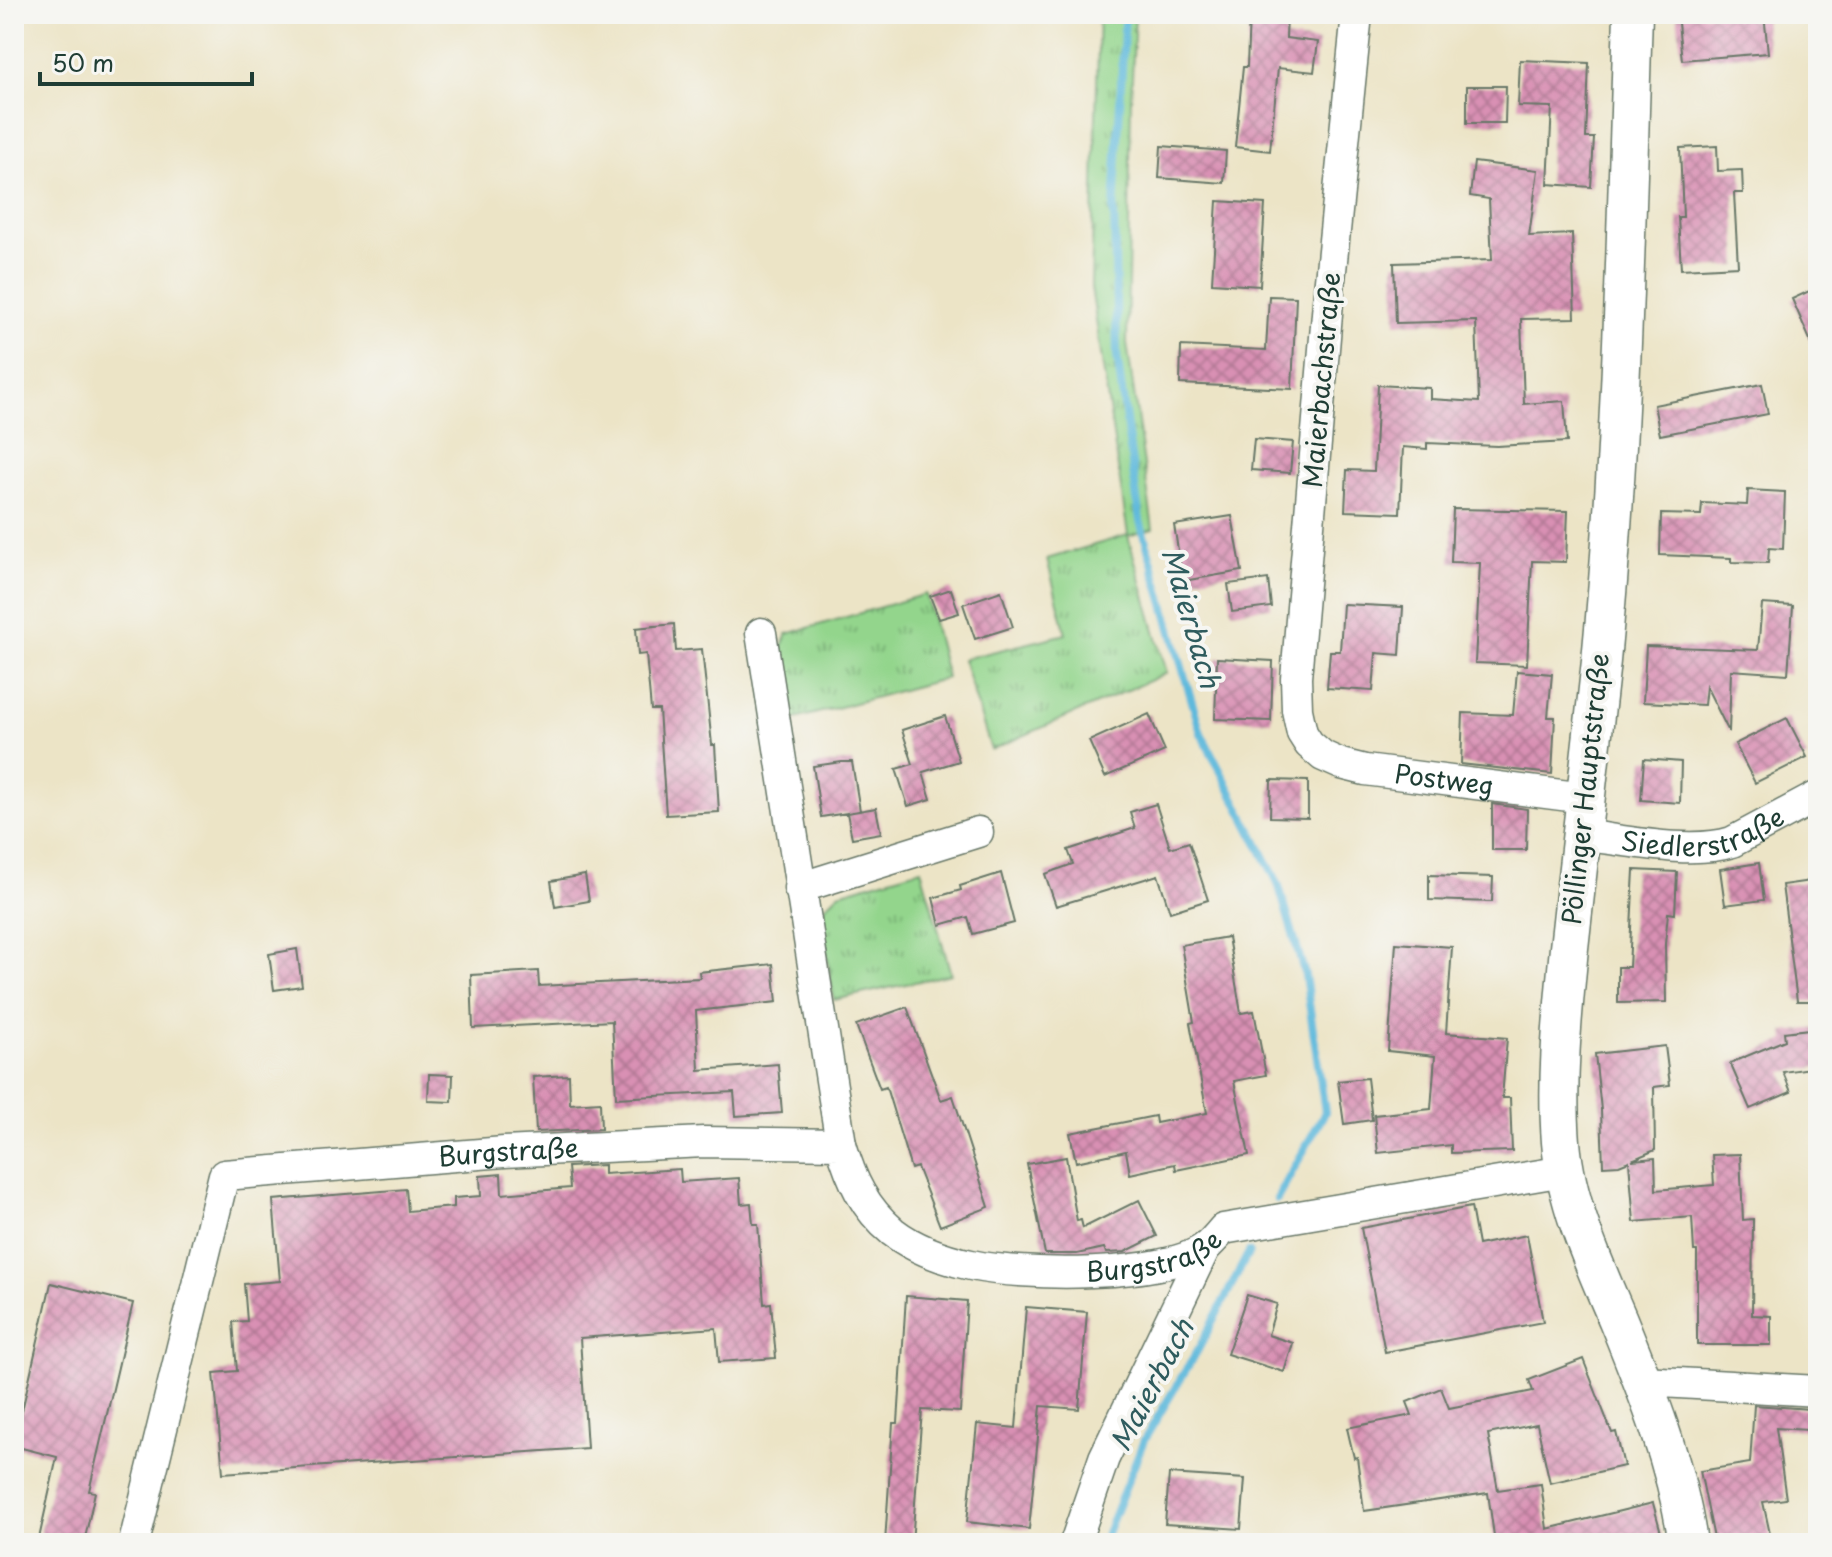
<svg xmlns="http://www.w3.org/2000/svg" width="1832" height="1557" font-family="'Playpen Sans',sans-serif">
<style>
.grass{fill:url(#grass-tufts);stroke:#598960;stroke-width:2}
.lines{fill:none;stroke-linecap:round;stroke-linejoin:round}
.stream{stroke:#5eb9dc;stroke-width:8}
.building{fill:url(#building-cross-hatch)}
.minor-casing{stroke:#677767;stroke-width:33}
.tertiary-casing{stroke:#677767;stroke-width:41}
.minor{stroke:#fff;stroke-width:30}
.tertiary{stroke:#fff;stroke-width:38}
.labels{text-anchor:middle;stroke-width:8;stroke-linejoin:round;paint-order:stroke}
.street-label{font-size:26px;fill:#1f3d34;stroke:#f6f6f2}
.water-label{font-size:28px;font-style:italic;fill:#2f5c5e;stroke:#f6f6f2}
</style>
<defs>
<pattern id="grass-tufts" width="24" height="20" patternUnits="userSpaceOnUse" patternTransform="scale(2)"><rect width="24" height="20" fill="#93d58c"/><path d="M3 7l-1-3M5 7V3M7 7l1-3M15 17l-1-3M17 17v-4M19 17l1-3" fill="none" stroke="#77ae73"/></pattern>
<pattern id="building-cross-hatch" width="8" height="8" patternUnits="userSpaceOnUse" patternTransform="scale(2)"><rect width="8" height="8" fill="#d990b4"/><path d="M0 0l8 8M0 8l8-8" fill="none" stroke="#af7793"/></pattern>
</defs>
<rect width="100%" height="100%" fill="#f6f6f2"/>
<filter id="ink" filterUnits="userSpaceOnUse"><feTurbulence type="fractalNoise" baseFrequency=".0125" numOctaves="2"/><feDisplacementMap in="SourceGraphic" scale="16" xChannelSelector="R" yChannelSelector="G"/><feConvolveMatrix kernelMatrix="1 2 1 2 8 2 1 2 1" color-interpolation-filters="sRGB"/></filter>
<filter id="wash" filterUnits="userSpaceOnUse"><feTurbulence type="fractalNoise" baseFrequency=".006" numOctaves="4" result="noise"/><feDisplacementMap in="SourceGraphic" scale="32" xChannelSelector="R" yChannelSelector="G"/><feGaussianBlur stdDeviation="1.8" result="paint"/><feColorMatrix in="noise" values="0 0 0 0 0 0 0 0 0 0 0 0 0 0 0 0 0 1.4 0 .05"/><feComposite in="paint" operator="in"/></filter>
<g filter="url(#wash)">
<rect width="100%" height="100%" fill="#ece4c6"/>
<path class="grass" d="M1099 14H1135L1131 100 1127 343 1153 529 1128 536 1167 673 991 750 963 659 1066 634 1047 559 1128 535 1091 287Z
M926 594 947 678 788 721 778 655 787 634Z
M921 869 951 974 834 1000 823 929 824 908 839 893Z"/>
<g class="lines">
<path class="stream" d="M1125 14 1114 210 1117 356 1140 521 1201 733 1278 883 1305 975 1325 1112 1277 1199
M1103 1543 1144 1440 1200 1346 1249 1252"/>
</g>
<g id="blocks">
<path class="building" d="M1249 14H1287L1286 38 1318 42 1314 72 1278 68 1270 151 1235 147 1243 67H1247Z
M1677 14H1764L1768 53 1682 60Z
M1520 60 1589 63 1586 138H1594L1591 187 1548 184 1552 107 1518 106Z
M1467 86H1506L1505 123H1467Z
M1161 146 1226 151 1224 183 1159 178Z
M1717 146 1718 171 1742 170 1743 193H1734L1738 266 1681 269 1678 217H1683L1680 148Z
M1474 162 1538 170 1529 236 1572 234 1575 318 1521 319 1524 404 1564 401 1567 442 1497 446 1427 443V449L1403 447 1400 513 1345 511 1347 470 1374 471 1378 385 1430 388V399L1479 402 1476 321 1396 323 1394 263 1492 260 1489 199 1470 196Z
M1217 201 1265 204 1260 286 1212 283Z
M1818 287V358L1792 299Z
M1269 296 1296 297 1292 389 1180 384 1181 346 1266 350Z
M1762 384 1768 414 1660 435 1654 405Z
M1254 439 1293 442 1290 473 1251 470Z
M1748 490 1785 492 1783 549 1769 548 1768 563 1731 562V558L1660 555 1661 514 1701 515 1702 503 1747 505Z
M1453 509 1568 511 1566 562 1532 561 1527 665 1475 663 1480 563 1451 562Z
M1232 516 1242 571 1183 581 1174 525Z
M1268 579 1271 607 1232 612 1228 584Z
M951 589 959 613 939 619 930 596Z
M1001 591 1013 627 975 639 963 604Z
M1343 604 1403 607 1400 655 1376 653 1373 691 1327 688 1330 651H1340Z
M1762 604 1793 606 1788 674 1731 670 1729 732 1706 686 1704 705 1643 702 1646 646 1758 650Z
M674 624 676 651 702 649 712 745H715L719 812 666 815 659 710H651L646 654 638 655 636 628Z
M1217 658 1273 661 1271 721 1215 719Z
M1517 671 1552 674 1548 717H1555L1552 774 1461 764 1463 713 1513 715Z
M1149 714 1165 751 1105 777 1089 741Z
M945 716 959 761 923 772 931 799 908 806 896 769 913 764 902 730Z
M1787 718 1807 757 1755 783 1735 744Z
M1644 759 1681 762 1680 803 1641 800Z
M842 762H852L860 811 821 817 813 766Z
M1271 780 1308 781V818L1270 817Z
M1156 804 1170 848 1189 842 1208 900 1170 912 1158 875 1056 906 1045 874 1073 864 1068 850 1135 828 1130 812Z
M1492 804 1527 809 1526 850H1492Z
M876 808 881 833 852 838 847 813Z
M1759 863 1764 900 1725 905 1720 869Z
M1634 870 1677 872 1675 914 1668 913 1665 944 1666 1002 1618 1003V967H1629Z
M1001 873 1014 923 973 934 968 917 940 925 933 898 961 890 960 886Z
M585 875 589 901 555 907 551 881Z
M1429 875 1493 877 1492 902 1429 900Z
M1818 880V1001H1797L1782 885Z
M1228 937 1241 1013 1254 1011 1266 1075 1234 1081 1249 1155 1176 1170 1175 1164 1130 1174 1126 1151 1076 1162 1070 1133 1155 1116 1156 1123 1207 1113 1190 1023 1194 1022 1181 945Z
M1396 943 1452 947 1446 1033 1507 1038 1502 1098H1510L1512 1151 1451 1153V1145L1378 1153 1374 1115 1431 1109 1435 1056 1388 1051Z
M297 949 302 986 274 990 269 954Z
M773 964 777 1002 696 1011 699 1070 778 1064 782 1113 736 1116 734 1092 616 1098 612 1021 473 1028 471 975 538 971 539 986 700 978 699 972Z
M907 1007 941 1100 953 1096 989 1207 940 1226 917 1167 911 1169 886 1087 880 1089 856 1025Z
M1818 1028V1067L1783 1072 1791 1092 1750 1109 1730 1063 1785 1040 1784 1032Z
M1665 1046 1670 1085 1654 1087 1655 1150 1632 1160 1655 1158 1656 1190 1714 1185 1712 1155 1740 1154 1743 1220 1753 1219 1752 1315 1771 1316V1345H1697V1251H1694L1692 1217 1634 1222 1629 1161 1619 1165 1603 1166 1601 1110 1595 1054Z
M429 1074 453 1075 452 1102 428 1101Z
M569 1075 570 1104 600 1102 601 1129 536 1132 533 1077Z
M1367 1078 1372 1120 1344 1124 1338 1081Z
M1066 1157 1077 1221 1081 1220 1083 1228 1139 1200 1157 1236 1125 1252 1106 1253 1104 1248 1077 1254H1045L1027 1164Z
M604 1165V1174L680 1169 681 1182 739 1178 741 1204 751 1203 753 1224H758L764 1304 771 1303 776 1358 719 1362 716 1328 580 1338 587 1448 223 1473 214 1373 237 1371 233 1322 247 1321 244 1284 280 1281 273 1200 406 1189 408 1211 454 1207V1198L481 1196 480 1176 501 1174 502 1194 570 1188 568 1167Z
M1471 1207 1478 1245 1527 1235 1543 1322 1385 1352 1361 1228Z
M51 1283 133 1303 89 1491 95 1492 84 1543H38L57 1457 14 1446Z
M1247 1295 1277 1304 1268 1335 1293 1343 1284 1372 1227 1354Z
M906 1296 967 1301 960 1412 922 1410 912 1543H885L893 1423H898Z
M1026 1307 1087 1312 1079 1409 1041 1406 1029 1529 967 1522 977 1424 1016 1428Z
M1583 1359 1612 1433 1616 1432 1624 1466 1550 1483 1537 1424 1488 1434 1498 1490 1541 1484 1547 1529 1653 1503 1663 1540 1650 1543H1495L1488 1493 1364 1511 1357 1457 1354 1458 1347 1428 1412 1415 1407 1402 1441 1388 1449 1408 1533 1391 1529 1380Z
M1754 1405 1809 1409 1808 1430 1776 1428 1786 1499 1763 1502 1772 1543H1715L1700 1471 1750 1463Z
M1169 1474 1245 1479 1241 1529 1165 1524Z"/>
</g>
</g>
<g filter="url(#ink)">
<use href="#blocks" fill-opacity="0" stroke="#677767" stroke-width="2"/>
<g class="lines">
<defs>
<g id="minor">
<path id="s1" d="M1357 14 1329 290 1296 678 1297 710 1302 733 1309 744 1323 756 1341 764 1365 770 1585 798"/>
<path d="M761 633 841 1144"/>
<path id="s2" d="M1580 835C1624 840 1691 855 1732 842L1818 796"/>
<path d="M799 888 978 832"/>
<path d="M1643 1381 1818 1391"/>
<path id="s3" d="M134 1543 224 1175 504 1152 704 1142 841 1144C851 1179 864 1208 893 1232 915 1249 944 1259 971 1265 1022 1276 1164 1279 1206 1247 1212 1242 1218 1235 1223 1229L1564 1171"/>
<path d="M1075 1543 1104 1458 1205 1248"/>
</g>
<path id="tertiary" d="M1633 14C1626 230 1622 446 1601 661 1591 757 1579 852 1569 948 1563 1012 1556 1078 1561 1142 1566 1204 1594 1264 1618 1320 1647 1391 1677 1466 1688 1543"/>
</defs>
<use href="#minor" class="minor-casing"/>
<use href="#tertiary" class="tertiary-casing"/>
<use href="#minor" class="minor"/>
<use href="#tertiary" class="tertiary"/>
</g>
</g>
<g class="labels">
<g class="street-label">
<text transform="translate(1322 380) rotate(-85)" y="9">Maierbachstraße</text>
<text dy="9" stroke="none"><textPath href="#s1" startOffset="878">Postweg</textPath></text>
<text transform="translate(1586 789) rotate(-84)" y="9">Pöllinger Hauptstraße</text>
<text dy="9" stroke="none"><textPath href="#s2" startOffset="126">Siedlerstraße</textPath></text>
<text dy="9" stroke="none"><textPath href="#s3" startOffset="664">Burgstraße</textPath></text>
<text dy="9" stroke="none"><textPath href="#s3" startOffset="1372">Burgstraße</textPath></text>
</g>
<g class="water-label">
<text transform="translate(1191 618) rotate(74)" y="10">Maierbach</text>
<text transform="translate(1152 1385) rotate(-62)" y="10">Maierbach</text>
</g>
</g>
<rect width="1832" height="1557" fill="none" stroke="#f6f6f2" stroke-width="48"/>
<path d="M40 72v12h212v-12" fill="none" stroke="#1f3d34" stroke-width="4"/>
<text x="52" y="72" font-size="24" fill="#1f3d34" stroke="#f6f6f2" stroke-width="6" paint-order="stroke">50 m</text>
</svg>
